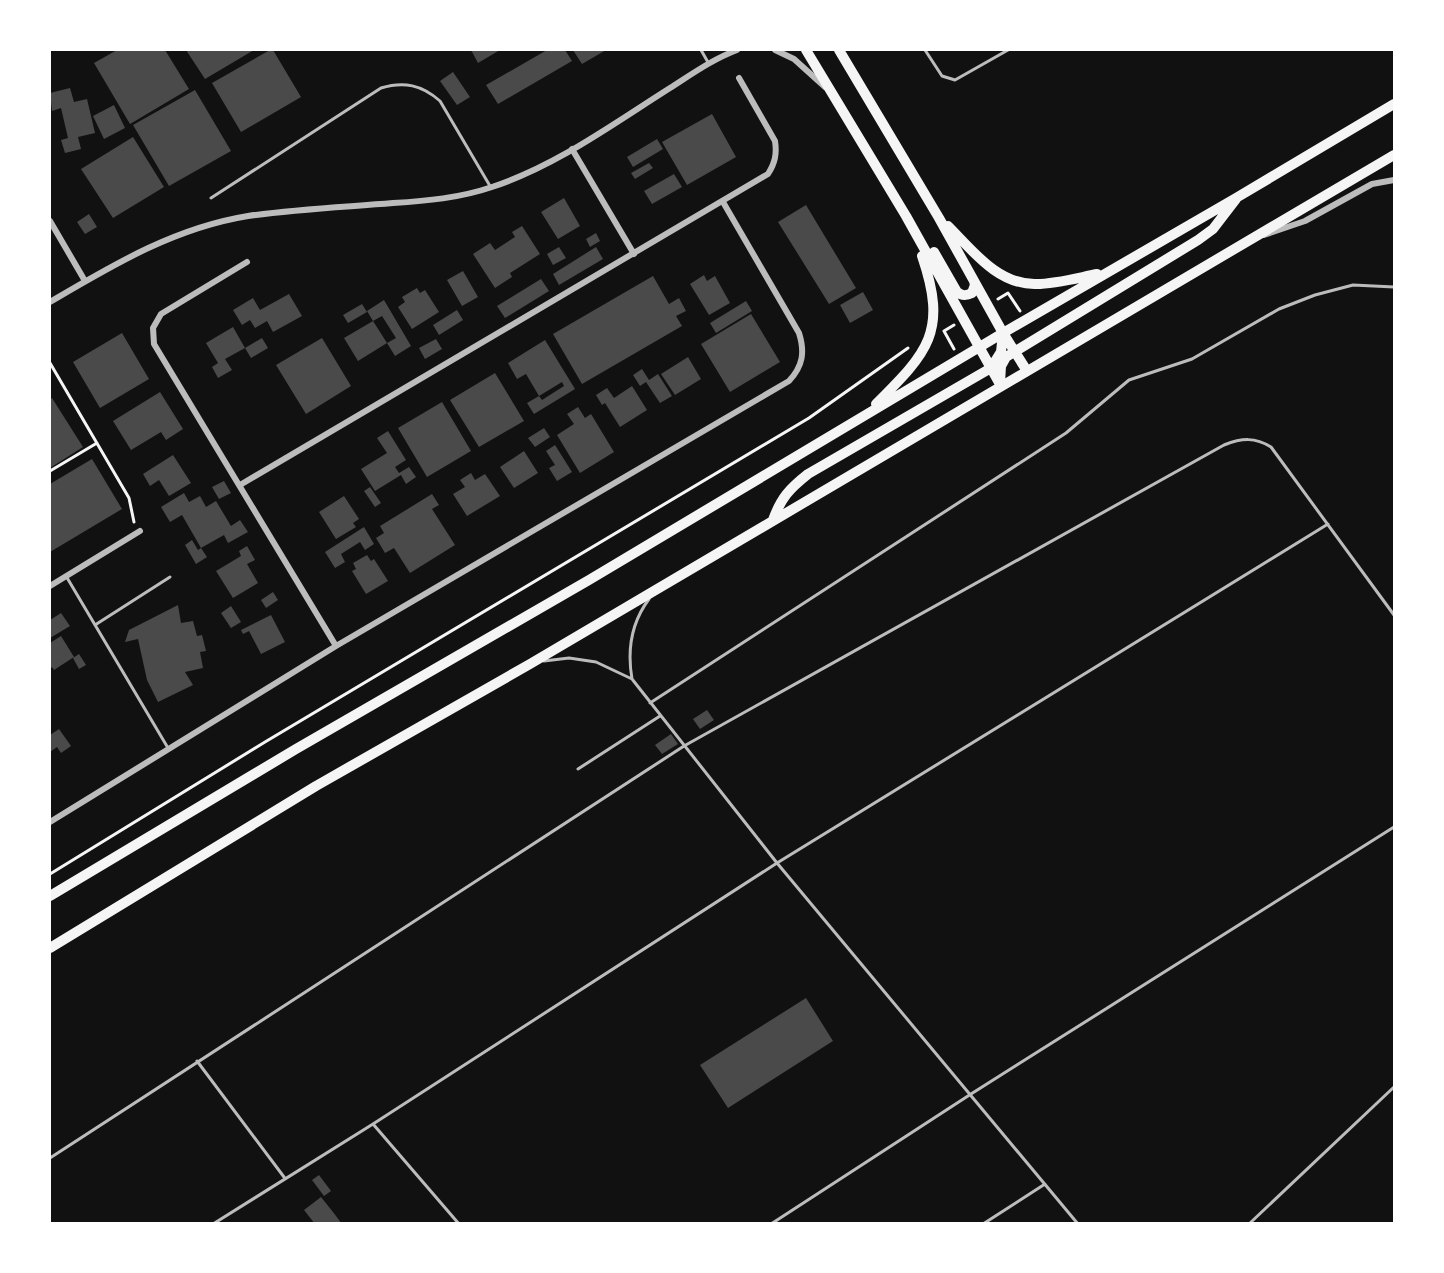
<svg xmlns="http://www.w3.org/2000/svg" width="1444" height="1273" font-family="'DM Sans',sans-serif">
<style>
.building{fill:#4a4a4a}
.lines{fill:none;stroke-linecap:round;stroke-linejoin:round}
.path{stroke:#f5f5f5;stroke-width:3}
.service{stroke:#bcbcbc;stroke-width:3}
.minor{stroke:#bcbcbc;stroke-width:6}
.primary{stroke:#f5f5f5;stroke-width:10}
</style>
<rect width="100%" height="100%" fill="#111"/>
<path class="building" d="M117 50H165L189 89 130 124 94 63Z
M186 50H254L205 79Z
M270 50H273L301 97 241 132 212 83Z
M471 50H500L478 63Z
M547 50H565L572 61 498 104 486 85Z
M573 50H606L582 64Z
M453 72 470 97 457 105 440 81Z
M70 88 74 102 87 99 95 133 78 137 81 149 65 153 61 140 68 138 61 108 52 111 50 93Z
M195 90 231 151 169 186 133 125Z
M114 105 125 128 104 139 93 116Z
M712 114 736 157 687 185 662 142Z
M133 137 164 187 113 218 81 169Z
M657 139 663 149 633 167 627 157Z
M649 163 653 168 635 179 631 173Z
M674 174 682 187 652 204 644 191Z
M564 198 580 226 558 239 541 212Z
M806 205 856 288 829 304 778 222Z
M89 214 97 227 85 234 77 222Z
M522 226 540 254 510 273 512 277 495 288 473 254 490 243 495 250 515 237 512 232Z
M596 233 600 241 590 247 586 239Z
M559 247 566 258 553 265 547 254Z
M596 247 603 259 559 285 553 274Z
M463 271 478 297 462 306 447 280Z
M704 275 707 281 715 276 730 303 709 315 690 284Z
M653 276 669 304 679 298 686 311 676 316 682 326 582 384 553 334Z
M541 279 549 291 505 318 497 306Z
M417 288 420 293 425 290 439 312 412 329 398 307 405 302 402 297Z
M863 292 873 310 850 323 840 305Z
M289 294 302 316 273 332 267 321 255 328 250 320 242 325 233 310 253 298 260 310Z
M384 300 411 346 395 356 387 343 396 338 382 316 373 321 367 311Z
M746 301 752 311 716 333 710 323Z
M362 304 367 312 348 323 343 315Z
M457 310 463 320 439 335 433 325Z
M751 314 780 362 730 392 701 344Z
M373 321 387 343 358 361 344 338Z
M233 327 245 348 225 359 232 370 218 378 212 367 218 363 206 343Z
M122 333 149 379 100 408 73 362Z
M262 338 268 348 251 358 245 348Z
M322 338 351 386 306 414 276 365Z
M436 339 442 349 425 359 419 348Z
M545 340 575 389 534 414 527 403 539 396 542 400 564 386 562 382 539 396 526 374 517 379 508 363Z
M688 357 701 379 675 395 661 374Z
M642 369 649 380 658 374 672 396 660 403 646 382 640 386 633 375Z
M495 373 524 421 479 447 450 400Z
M632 386 647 410 620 427 605 403 602 405 596 395 607 388 614 398Z
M160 392 183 429 166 440 161 432 131 450 113 421Z
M52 398 83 447 50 468V400Z
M442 402 471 451 427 477 398 428Z
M578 407 585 418 591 414 614 452 580 473 557 435 574 424 567 414Z
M544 428 550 437 535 447 528 438Z
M388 431 406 460 395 467 399 473 409 467 416 477 406 484 401 475 375 491 361 469 387 453 377 438Z
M555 445 572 472 557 481 549 468 555 465 546 451Z
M524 451 538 473 514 488 500 467Z
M173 455 191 483 169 496 159 480 150 486 143 474Z
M92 459 122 509 50 552V484Z
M471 473 475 480 485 474 500 496 467 516 453 494 465 487 460 480Z
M224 481 231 493 219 499 212 487Z
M370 487 381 503 375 507 364 491Z
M184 493 189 502 200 496 206 507 216 501 231 526 240 520 248 532 228 543 224 535 201 548 207 557 196 564 185 545 192 540 198 550 201 548 182 515 170 522 161 507Z
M432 494 439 505 432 509 455 545 410 573 394 548 385 553 376 538 384 533 380 526Z
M344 496 359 519 353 523 356 527 336 539 319 512Z
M364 527 374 544 365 550 360 542 341 554 345 562 335 568 325 552Z
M247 546 255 560 247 564 258 583 233 598 216 571 241 556 239 551Z
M367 555 371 561 374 559 388 581 366 594 352 571 356 569 353 563Z
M273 592 278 600 266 608 261 600Z
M178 605 181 623 193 621 197 636 202 635 206 651 200 652 203 668 185 672 193 685 158 702 147 680 138 639 125 642 129 630Z
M231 606 241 622 231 628 221 613Z
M61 613 70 626 50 638V620Z
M271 615 285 642 261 654 249 631 243 634 241 630Z
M61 636 74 657 54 670 52 667 50 669V643Z
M79 654 86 665 79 669 73 658Z
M707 710 714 720 700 729 693 719Z
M59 729 71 746 61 753 57 747 50 752V735Z
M671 734 678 744 662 754 655 745Z
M806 998 833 1041 728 1108 700 1065Z
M319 1175 331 1191 324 1196 312 1180Z
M321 1197 333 1212 342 1224H315L304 1210Z"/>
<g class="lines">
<path class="path" d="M998 299 1008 293 1020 311
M954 349 944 331 954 325
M50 363 129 498 134 522
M50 471 97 443
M50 874 265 742 809 418 908 348"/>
<path class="service" d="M701 50 709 64
M925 50 942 76 955 80 1008 50
M211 198 381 88C404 81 422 85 440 101L490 186
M66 576 168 748
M95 625 170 577
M544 661 569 658 596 662 632 679 777 863 1078 1224
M632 679C627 650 631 623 649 599
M650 703 1066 433 1129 380 1192 359 1279 309 1315 295 1353 285 1394 287
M578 769 660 716
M197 1061 284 1177
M373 1124 459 1224
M50 1158 684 746 1224 445C1242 438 1255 437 1271 447L1394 615
M213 1224 373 1124 777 863 1328 524
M771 1224 971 1094 1394 827
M983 1224 1045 1184
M1249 1224 1394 1087"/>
<path class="minor" d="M775 50 794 59 825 87
M572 149 634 254
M50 221 85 281
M1264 235 1305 221 1372 184 1394 180
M247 262 161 314 153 328 154 344 336 646
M50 302C113 265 174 228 248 216 296 209 345 207 393 203 426 201 460 198 492 187 556 166 613 124 670 88 692 74 713 59 737 50
M240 485 768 174C775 163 777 154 775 141L739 78
M50 586 140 531
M50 822 336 646 789 381C803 366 805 352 799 333L723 202"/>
<path class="primary" d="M806 50 906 216 1001 386
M839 50 939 218 1003 333 1027 371
M948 226C973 251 998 285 1036 284 1056 284 1077 278 1097 274
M934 252 957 292C962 296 966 296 972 293L975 285 974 281
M1000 383 1001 366 1006 357 1198 240 1213 229 1236 199
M876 404C928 352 948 332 922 256
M773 520C781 498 789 489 808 474L991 368 1001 352 1003 333
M50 896 296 749 589 580 1003 333 1236 198 1394 104
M50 948 316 786 530 664 1394 155"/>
</g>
<rect width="1444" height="1273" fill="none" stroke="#ffffff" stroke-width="102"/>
</svg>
